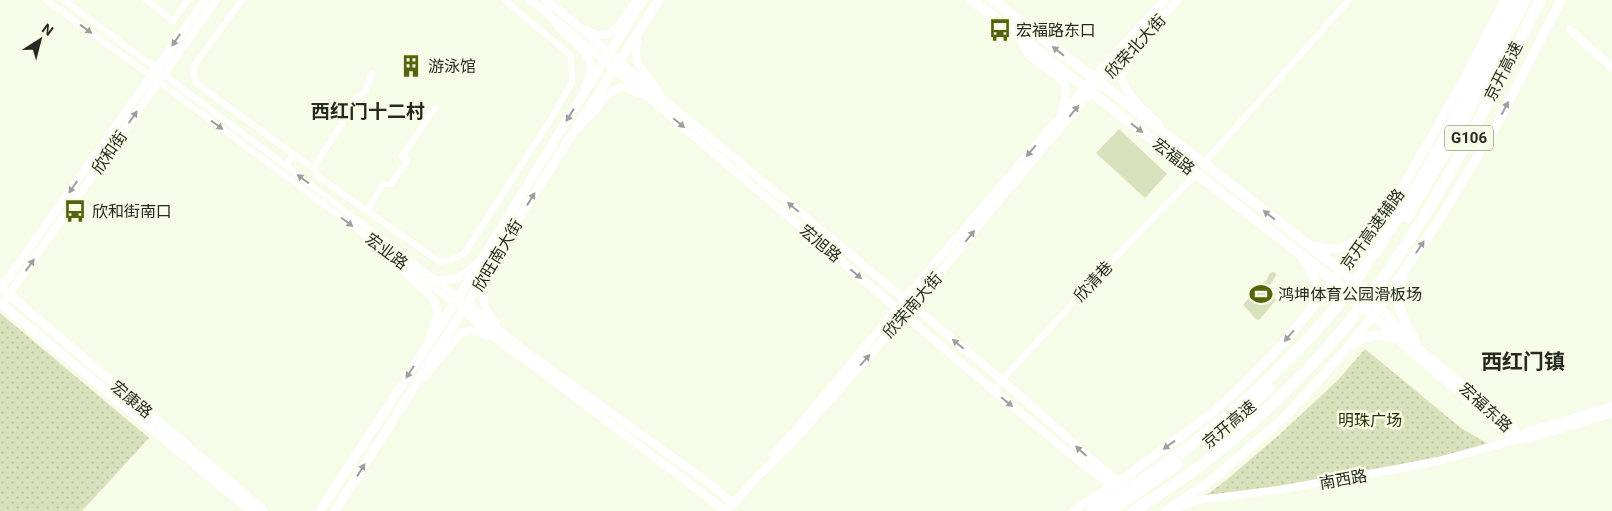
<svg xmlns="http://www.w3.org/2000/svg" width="1612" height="511" font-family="Roboto,'Noto Sans SC',sans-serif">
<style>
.green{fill:#d7e1bb}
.park{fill:url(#park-dots)}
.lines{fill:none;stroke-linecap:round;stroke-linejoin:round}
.minor{stroke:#fff;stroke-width:6}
.tertiary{stroke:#fff;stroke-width:8}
.secondary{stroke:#fff;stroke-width:9}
.primary{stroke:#fff;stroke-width:10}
.motorway{stroke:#fff;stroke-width:11}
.oneway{fill:#9e9f9c}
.labels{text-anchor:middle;stroke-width:5;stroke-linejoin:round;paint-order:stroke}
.shield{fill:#f6fce7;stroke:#66695d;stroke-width:1}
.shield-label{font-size:15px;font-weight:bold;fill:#282a22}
.poi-label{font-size:16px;fill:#282a22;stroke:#f6fce7;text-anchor:start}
.street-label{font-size:16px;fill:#282a22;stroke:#f6fce7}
.park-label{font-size:16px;fill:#293203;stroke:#f6fce7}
.quarter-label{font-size:19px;font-weight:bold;fill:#282a22;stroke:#f6fce7}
.district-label{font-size:21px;font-weight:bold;fill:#282a22;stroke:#f6fce7}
</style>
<defs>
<pattern id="park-dots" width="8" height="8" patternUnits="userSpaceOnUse" patternTransform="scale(1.25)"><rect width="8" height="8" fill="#d7e1bb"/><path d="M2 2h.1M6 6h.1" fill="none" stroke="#b9c1a0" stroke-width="1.8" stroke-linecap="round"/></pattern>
</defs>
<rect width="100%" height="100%" fill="#f6fce7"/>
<path class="green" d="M1119 129 1167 174 1145 198 1096 153Z
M1273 272 1276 273C1276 280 1268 283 1268 291L1276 300 1260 319 1257 320 1243 305 1259 285 1266 281 1270 273Z"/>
<path class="park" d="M0 313 149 438 82 511H0Z
M1365 349 1461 428 1488 444 1411 466 1202 498 1224 482 1279 435 1338 380Z"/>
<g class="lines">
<path class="minor" d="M46 0 151 76 393 256 463 310
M64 0 286 166 467 304
M146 0 173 21 188 0
M242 0 193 67 196 83 293 154
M1203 164 1349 0
M286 166 293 154 313 168 343 122 354 99 365 92 372 73
M313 168 319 177 367 211 383 184H391L407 161 402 156 435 108
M367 211 440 262 449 261 464 254 551 119 572 82 571 56 505 0
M994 391 1002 380 1102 271 1196 174"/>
<path class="tertiary" d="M531 0 654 102 994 391 1078 460 1112 486
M545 0 565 15 633 74 1002 380 1089 457 1119 482
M556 24C565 36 592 52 591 68 590 75 587 81 585 88
M587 30C613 47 624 18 636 0
M1570 30 1612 67
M638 35C631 66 643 68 658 91
M1021 40C1023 44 1025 50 1028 54 1046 75 1078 73 1061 110
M1130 54 1121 77C1128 99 1143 107 1158 124
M579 127C583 123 587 119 591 115 606 98 613 78 639 93
M396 257 408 275 431 296 437 307V316L429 341
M487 273C483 292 479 308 496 322
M433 279C452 282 463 278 477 264
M0 290 205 0
M2 304 216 0
M467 304 521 348 714 487 733 504
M463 310 506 347 530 363 723 509
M424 377 461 333C470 329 479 331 487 336
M1520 437 1529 431 1612 406
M773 455 799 426 897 308 1093 78 1165 0
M723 509 733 504 759 475 791 444 913 306 992 209 1083 101 1178 0
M1173 509 1199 500 1278 490 1397 469 1438 461 1519 439 1531 438 1612 413"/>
<path class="secondary" d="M1308 245C1335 251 1344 253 1364 233
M1302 257C1313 273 1320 286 1313 305
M1403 277C1393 307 1403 317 1416 342
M0 287 264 511
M0 303 251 511
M1379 307 1421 351 1513 428 1519 439
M1373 316C1403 344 1434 371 1466 398 1483 412 1499 427 1518 438
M1353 345C1366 335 1379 332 1394 339
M320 511 455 303 582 96 643 0
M335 511 467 304 488 267 572 134 659 0
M1073 511 1119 482 1212 413 1244 384 1276 351 1310 311 1400 192 1459 89 1505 0
M1166 511 1212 480 1285 417 1343 353 1373 316 1439 220 1500 119 1561 0"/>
<path class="primary" d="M972 0 1321 270 1373 316
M993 0 1342 271 1379 307"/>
<path class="motorway" d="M1407 217 1461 126 1525 0
M1240 415 1269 388
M1092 511C1126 490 1161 469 1192 444 1241 407 1286 364 1327 318 1347 294 1365 267 1382 242 1433 165 1475 83 1513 0
M1110 511 1177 465
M1134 511C1156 496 1179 482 1200 466 1269 413 1338 343 1388 271 1448 186 1493 92 1540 0"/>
</g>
<defs><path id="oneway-solid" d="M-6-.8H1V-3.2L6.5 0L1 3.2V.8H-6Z" transform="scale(1.25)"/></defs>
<g class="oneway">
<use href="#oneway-solid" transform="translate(86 29) rotate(36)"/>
<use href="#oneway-solid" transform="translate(176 40) rotate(125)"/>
<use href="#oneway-solid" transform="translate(1058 51) rotate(-142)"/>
<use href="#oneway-solid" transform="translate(1505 108) rotate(-63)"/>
<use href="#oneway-solid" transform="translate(1074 111) rotate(-50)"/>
<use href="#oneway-solid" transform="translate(570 115) rotate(122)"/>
<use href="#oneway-solid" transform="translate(133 117) rotate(-55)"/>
<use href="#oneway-solid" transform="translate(679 123) rotate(40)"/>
<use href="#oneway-solid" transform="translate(217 125) rotate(37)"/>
<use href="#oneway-solid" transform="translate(1137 128) rotate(38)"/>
<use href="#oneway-solid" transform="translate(1031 151) rotate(130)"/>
<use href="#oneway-solid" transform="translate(303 179) rotate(-143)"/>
<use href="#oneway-solid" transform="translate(73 187) rotate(125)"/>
<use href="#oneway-solid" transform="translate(531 199) rotate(-58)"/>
<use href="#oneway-solid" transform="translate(793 207) rotate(-140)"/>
<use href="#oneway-solid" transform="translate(1269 215) rotate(-142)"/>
<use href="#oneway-solid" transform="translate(347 222) rotate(37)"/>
<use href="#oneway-solid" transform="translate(970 236) rotate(-51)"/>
<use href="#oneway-solid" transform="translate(1420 247) rotate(-56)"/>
<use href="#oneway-solid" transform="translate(30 265) rotate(-55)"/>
<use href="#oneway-solid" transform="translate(856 274) rotate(40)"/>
<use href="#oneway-solid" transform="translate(1289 336) rotate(131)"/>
<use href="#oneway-solid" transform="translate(958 344) rotate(-140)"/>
<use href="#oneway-solid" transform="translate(865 360) rotate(-49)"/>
<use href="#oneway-solid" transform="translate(410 372) rotate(123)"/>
<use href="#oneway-solid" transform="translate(1007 402) rotate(39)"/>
<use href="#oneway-solid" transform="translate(1169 445) rotate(144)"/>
<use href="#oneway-solid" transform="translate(1081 451) rotate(-138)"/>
<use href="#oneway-solid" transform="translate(361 470) rotate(-58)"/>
</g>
<defs>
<symbol id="bus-bare" viewBox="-9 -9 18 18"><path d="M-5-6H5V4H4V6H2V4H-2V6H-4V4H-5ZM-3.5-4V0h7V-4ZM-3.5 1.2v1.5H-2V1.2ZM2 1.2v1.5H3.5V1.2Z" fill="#55640a" stroke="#f6fce7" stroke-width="2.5" paint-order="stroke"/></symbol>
<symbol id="building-bare" viewBox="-9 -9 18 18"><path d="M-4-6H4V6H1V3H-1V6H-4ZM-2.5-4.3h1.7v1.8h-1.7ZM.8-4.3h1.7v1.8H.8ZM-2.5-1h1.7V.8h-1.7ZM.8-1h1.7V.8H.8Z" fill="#55640a" stroke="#f6fce7" stroke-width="2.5" paint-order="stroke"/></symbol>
<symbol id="stadium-bare" viewBox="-9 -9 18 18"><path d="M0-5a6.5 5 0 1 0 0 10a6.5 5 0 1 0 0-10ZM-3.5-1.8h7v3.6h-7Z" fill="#55640a" stroke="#f6fce7" stroke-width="2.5" paint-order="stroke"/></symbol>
</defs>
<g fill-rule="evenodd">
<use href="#bus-bare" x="984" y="14" width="32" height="32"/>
<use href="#building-bare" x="395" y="50" width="32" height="32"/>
<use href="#bus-bare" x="59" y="195" width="32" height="32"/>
<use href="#stadium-bare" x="1245" y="278" width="32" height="32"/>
</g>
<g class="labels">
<rect class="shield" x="1445" y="125.5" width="48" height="25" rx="4"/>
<g class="shield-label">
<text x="1469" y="143">G106</text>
</g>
<g class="poi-label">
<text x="1016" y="36">宏福路东口</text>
<text x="428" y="72">游泳馆</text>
<text x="92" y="217">欣和街南口</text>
<text x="1278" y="300">鸿坤体育公园滑板场</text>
</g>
<g class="street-label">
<text transform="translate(1135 46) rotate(-47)" y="6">欣荣北大街</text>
<text transform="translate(1503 71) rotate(-63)" y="6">京开高速</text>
<text transform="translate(109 152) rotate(-55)" y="6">欣和街</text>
<text transform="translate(1174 156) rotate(38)" y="6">宏福路</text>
<text transform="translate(1372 229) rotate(-54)" y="6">京开高速辅路</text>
<text transform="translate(821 243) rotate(40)" y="6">宏旭路</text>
<text transform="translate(387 251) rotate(37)" y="6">宏业路</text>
<text transform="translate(497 255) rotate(-59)" y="6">欣旺南大街</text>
<text transform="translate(1093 281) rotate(-47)" y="6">欣清巷</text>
<text transform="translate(912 305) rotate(-49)" y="6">欣荣南大街</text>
<text transform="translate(132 399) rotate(40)" y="6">宏康路</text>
<text transform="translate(1486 407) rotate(42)" y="6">宏福东路</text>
<text transform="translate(1229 424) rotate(-40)" y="6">京开高速</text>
<text transform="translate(1343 479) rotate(-10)" y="6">南西路</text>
</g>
<g class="park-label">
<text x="1370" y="426">明珠广场</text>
</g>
<g class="quarter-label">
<text x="368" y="118">西红门十二村</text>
</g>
<g class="district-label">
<text x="1523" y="369">西红门镇</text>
</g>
</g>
<g transform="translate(40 40) rotate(36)" stroke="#f6fce7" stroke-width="4" paint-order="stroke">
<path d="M0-4L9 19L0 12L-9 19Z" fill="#282a22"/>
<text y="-8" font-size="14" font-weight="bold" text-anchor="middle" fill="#282a22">N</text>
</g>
</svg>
